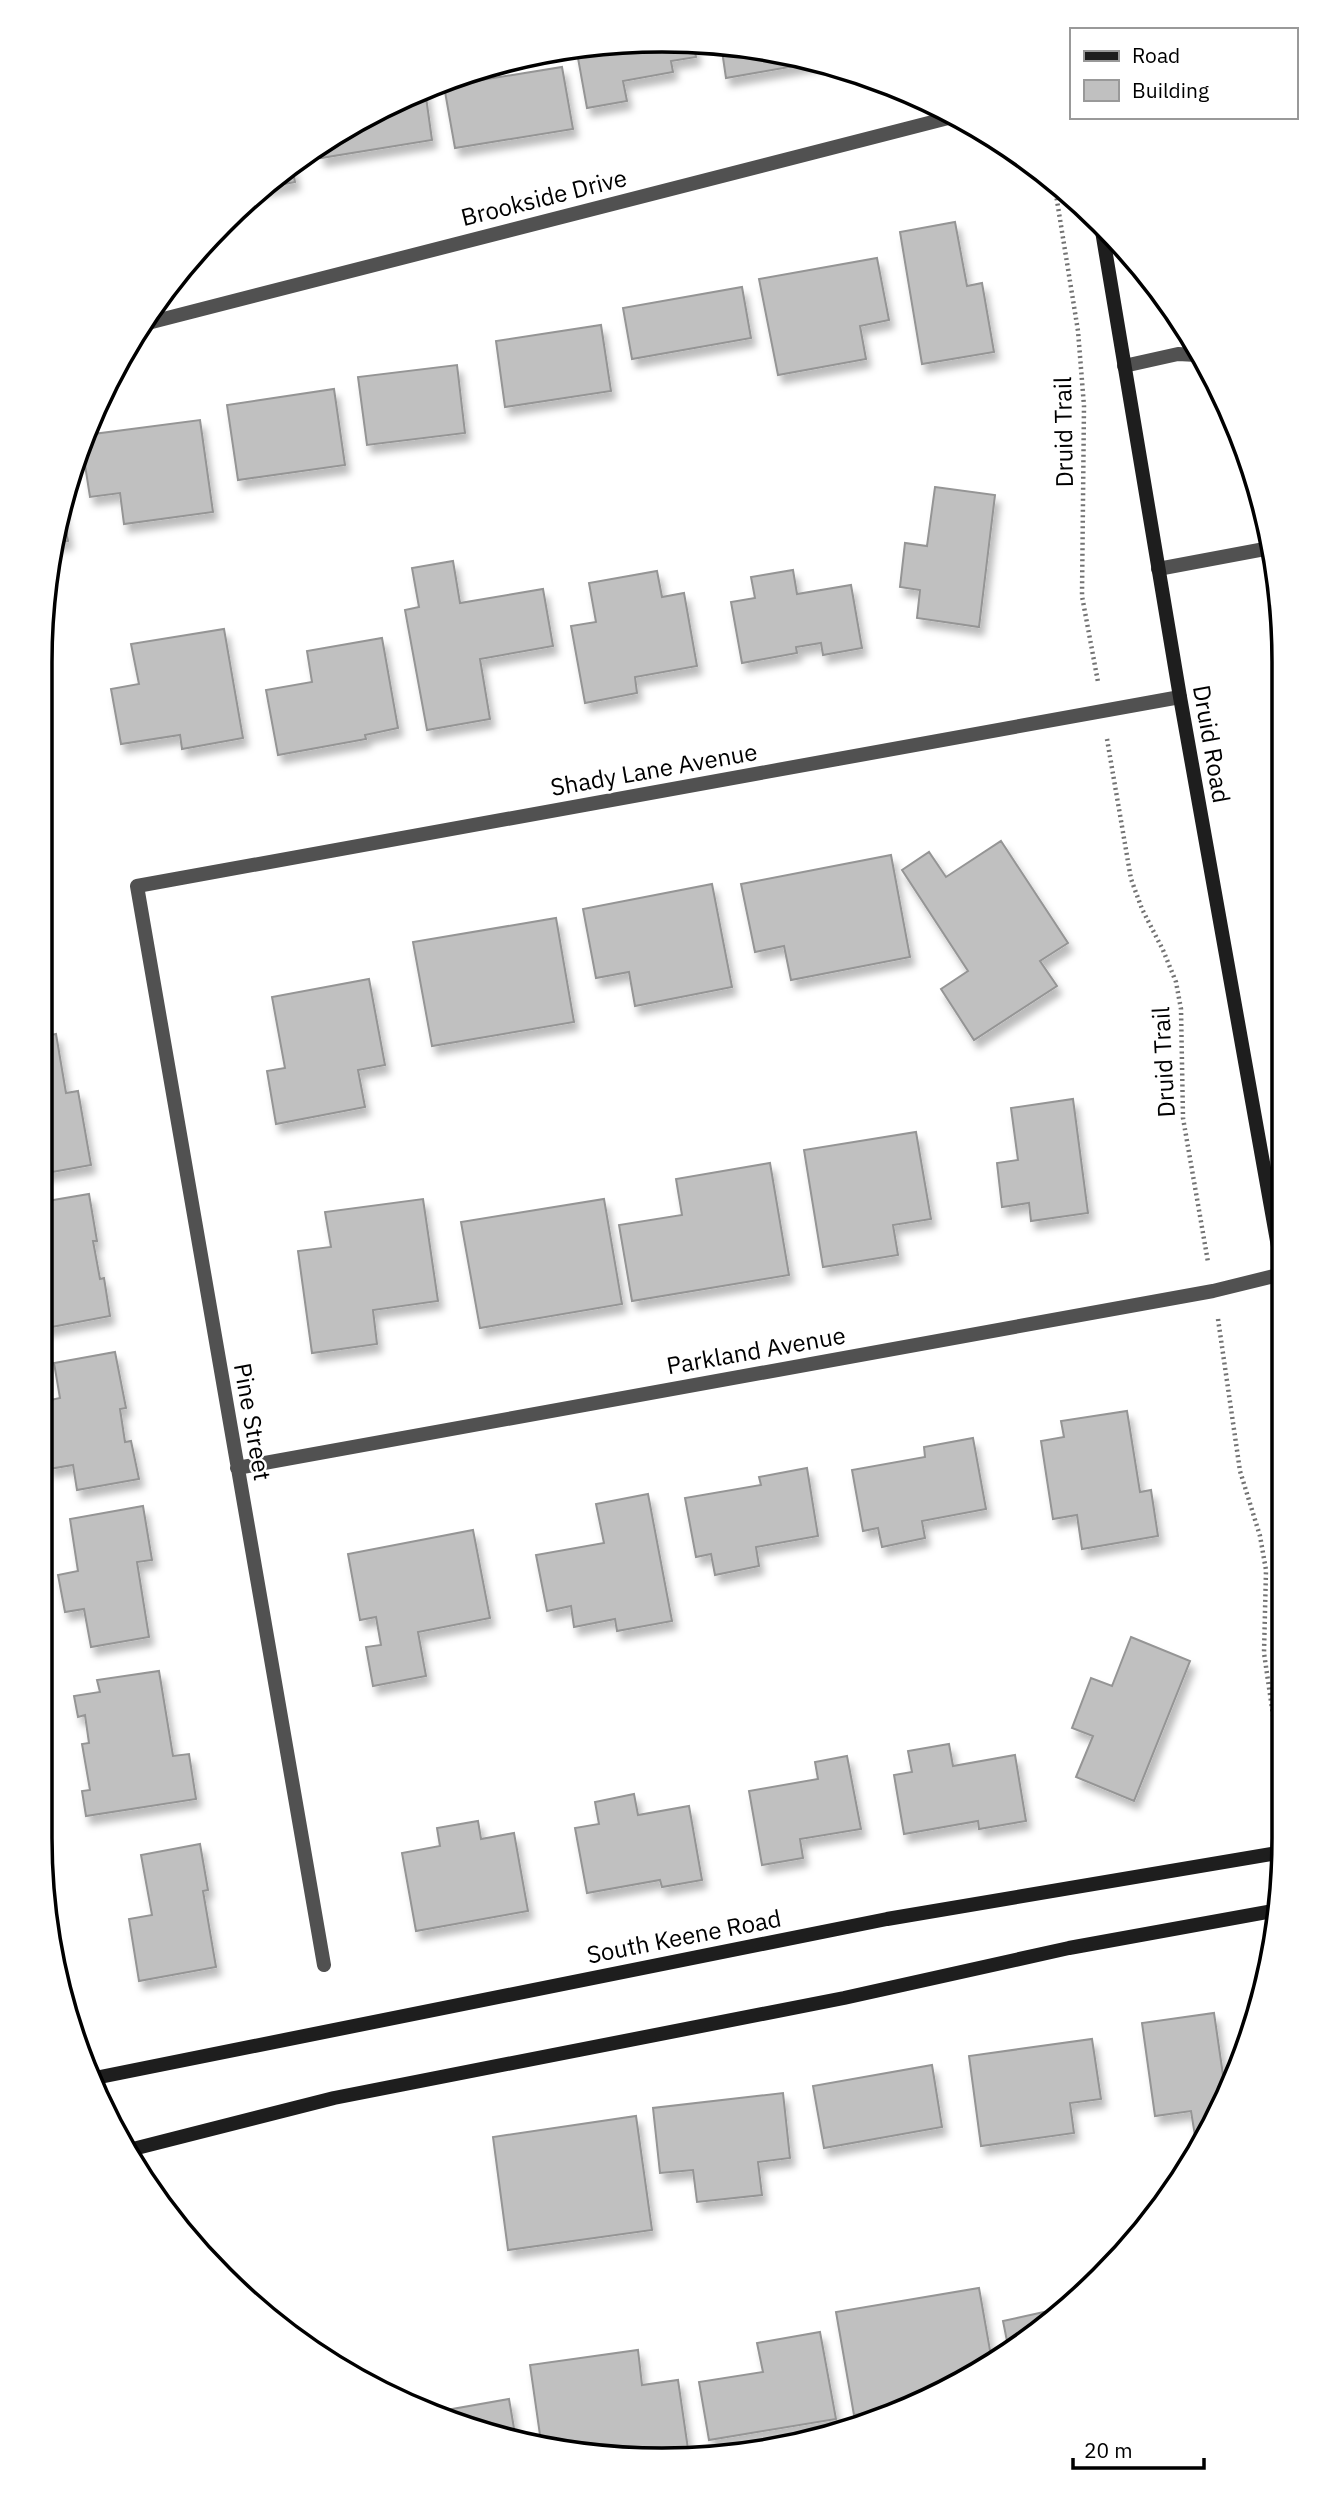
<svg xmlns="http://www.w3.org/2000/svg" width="1325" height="2500" font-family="'IBM Plex Sans',sans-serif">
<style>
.building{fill:#c0c0c0;stroke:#959595;stroke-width:2;filter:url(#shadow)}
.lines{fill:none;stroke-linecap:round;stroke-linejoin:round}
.path{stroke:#737373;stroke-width:4.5;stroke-dasharray:2 3.5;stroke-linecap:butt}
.lane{stroke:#515151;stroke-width:14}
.street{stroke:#515151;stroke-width:14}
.secondary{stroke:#1e1e1e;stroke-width:14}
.labels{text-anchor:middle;stroke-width:5;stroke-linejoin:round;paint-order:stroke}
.street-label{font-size:24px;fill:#000;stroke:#fff}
.rim{fill:none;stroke:#000;stroke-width:3.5}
</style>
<defs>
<filter id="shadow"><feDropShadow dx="4.5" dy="8" stdDeviation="3.5" flood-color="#0004"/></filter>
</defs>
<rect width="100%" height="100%" fill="#fff"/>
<path class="building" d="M693 42 696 57 671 61 673 72 623 81 627 101 587 108 576 47Z
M721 44 823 61 726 78Z
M562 67 573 129 455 148 444 86Z
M425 90 432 140 321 158 319 147 352 123Z
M292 166 295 182 260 189Z
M955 222 967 286 982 283 994 352 922 364 900 232Z
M877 258 889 320 860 326 866 359 778 375 759 279Z
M742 287 751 338 632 359 623 308Z
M601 325 611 391 505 407 496 341Z
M457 365 465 433 367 445 358 377Z
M334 389 345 465 238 480 227 405Z
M200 420 213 512 124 524 120 493 90 497 82 446 86 435Z
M935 487 995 495 979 627 917 618 920 590 900 587 905 543 927 546Z
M61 502 68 541 55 543Z
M453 561 460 603 543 589 553 646 480 659 490 719 427 730 405 610 419 607 412 568Z
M793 570 797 594 851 585 862 648 823 655 821 643 796 647 797 653 742 663 731 602 755 598 751 577Z
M657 571 662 597 684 593 697 666 635 677 637 693 585 703 571 626 596 622 589 583Z
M224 629 243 738 182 749 180 735 121 744 111 689 139 684 131 644Z
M382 638 398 728 365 735 366 739 278 755 266 690 312 682 307 651Z
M1001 841 1068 943 1040 961 1057 986 974 1040 941 989 968 971 902 870 929 852 946 877Z
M891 855 910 957 791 980 784 946 755 952 741 884Z
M712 884 732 987 635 1006 629 972 596 978 583 909Z
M556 918 574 1022 432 1046 413 942Z
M369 979 385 1065 358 1070 365 1107 276 1124 267 1071 285 1068 272 997Z
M56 1034 66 1093 78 1091 91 1165 41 1174V1037Z
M1073 1099 1088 1213 1031 1221 1029 1203 1002 1207 997 1163 1018 1160 1011 1108Z
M916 1132 931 1219 893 1225 898 1255 823 1267 804 1150Z
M770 1163 789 1275 632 1301 619 1225 682 1215 676 1179Z
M89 1194 97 1241H93L100 1279 104 1278 110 1316 41 1329V1202Z
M423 1199 438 1301 373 1310 377 1344 312 1353 298 1251 331 1247 325 1212Z
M604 1199 622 1304 480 1328 461 1222Z
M115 1352 126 1408 120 1409 125 1442 131 1441 139 1479 77 1490 73 1465 49 1469 41 1421V1402L60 1398 54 1363Z
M1127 1411 1140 1492 1151 1490 1158 1536 1082 1549 1077 1515 1053 1519 1041 1441 1064 1437 1061 1421Z
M973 1438 986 1509 922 1521 925 1538 882 1547 878 1528 863 1531 852 1470 925 1457 924 1447Z
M807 1468 818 1536 756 1547 759 1566 715 1575 711 1554 696 1557 685 1498 761 1485 759 1477Z
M648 1494 672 1621 617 1631 615 1619 574 1627 571 1606 547 1611 536 1555 604 1543 596 1504Z
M143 1506 152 1560 137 1562 149 1637 91 1647 84 1609 65 1612 58 1575 78 1571 70 1519Z
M473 1530 490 1618 418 1632 426 1676 373 1686 366 1647 381 1645 376 1617 360 1620 348 1554Z
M1131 1637 1190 1661 1134 1801 1076 1777 1093 1736 1072 1728 1091 1678 1112 1686Z
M159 1671 173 1756 189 1754 196 1799 86 1816 82 1791 90 1790 82 1744 89 1743 85 1715 78 1717 74 1696 100 1692 97 1680Z
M949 1744 953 1766 1015 1755 1026 1821 979 1829 978 1821 904 1834 894 1775 912 1772 908 1751Z
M847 1756 861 1829 800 1839 803 1858 762 1865 749 1791 818 1779 815 1762Z
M634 1794 638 1815 689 1806 702 1880 662 1887 660 1880 587 1893 575 1828 599 1824 595 1802Z
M478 1821 481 1839 514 1833 528 1911 416 1931 402 1853 440 1846 437 1828Z
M200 1844 208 1890 203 1891 216 1967 139 1981 129 1919 152 1915 141 1855Z
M1214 2013 1223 2075 1236 2073 1220 2113 1203 2141 1196 2142 1191 2111 1155 2116 1142 2023Z
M1092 2039 1101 2099 1070 2103 1074 2133 981 2146 969 2056Z
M932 2065 942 2127 824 2148 813 2086Z
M783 2093 790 2158 758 2162 762 2195 697 2202 693 2170 660 2173 653 2108Z
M636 2116 652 2230 508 2250 493 2137Z
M979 2288 991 2356 912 2405 854 2415 836 2312Z
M1071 2306 1008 2346 1003 2321Z
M820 2332 836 2419 709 2440 699 2382 763 2372 757 2343Z
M638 2350 642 2385 678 2380 688 2449 656 2454 541 2442 530 2365Z
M509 2399 516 2440 502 2439 441 2411Z"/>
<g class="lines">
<path class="path" d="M1054 182 1078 331 1084 406 1082 596 1098 682
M1107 739 1131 879 1142 909 1163 950 1176 982 1181 1009 1183 1118 1208 1262
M1218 1319 1240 1471 1260 1536 1266 1570 1264 1653 1283 1784"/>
<path class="lane" d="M1124 366 1178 354 1197 355"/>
<path class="street" d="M144 324 956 116
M1158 569 1270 548
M237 1468 1213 1291 1282 1274
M324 1965 137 886 1180 697"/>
<path class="secondary" d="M1101 225 1180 697 1282 1269
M95 2078 887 1919 1283 1852
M133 2149 334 2098 844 1998 1069 1948 1278 1910"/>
</g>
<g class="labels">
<g class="street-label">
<text transform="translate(544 198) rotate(-14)" y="8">Brookside Drive</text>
<text transform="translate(1064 432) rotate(-91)" y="8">Druid Trail</text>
<text transform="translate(1211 744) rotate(80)" y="8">Druid Road</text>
<text transform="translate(654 770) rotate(-10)" y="8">Shady Lane Avenue</text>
<text transform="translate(1164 1062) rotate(-93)" y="8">Druid Trail</text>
<text transform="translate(756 1351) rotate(-10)" y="8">Parkland Avenue</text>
<text transform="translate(252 1422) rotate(80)" y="8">Pine Street</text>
<text transform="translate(684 1937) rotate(-11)" y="8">South Keene Road</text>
</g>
</g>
<path d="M0 0H1325V2500H0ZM662 52H662A610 610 0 0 1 1272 662V1838A610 610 0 0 1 662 2448H662A610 610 0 0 1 52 1838V662A610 610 0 0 1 662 52Z" fill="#fff" fill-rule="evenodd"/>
<path class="rim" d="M662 52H662A610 610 0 0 1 1272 662V1838A610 610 0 0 1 662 2448H662A610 610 0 0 1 52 1838V662A610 610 0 0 1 662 52Z"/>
<rect x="1070" y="28" width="228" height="91" fill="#ffffff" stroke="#999999" stroke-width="2"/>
<rect x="1084" y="51" width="35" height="10" fill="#1e1e1e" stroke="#999999" stroke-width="2"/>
<text x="1132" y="63" font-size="21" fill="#000000">Road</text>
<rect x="1084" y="80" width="35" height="21" fill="#c0c0c0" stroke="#999999" stroke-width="2"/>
<text x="1132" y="98" font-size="21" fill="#000000">Building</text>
<path d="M1073 2458v10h131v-10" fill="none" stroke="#000000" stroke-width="3.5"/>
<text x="1084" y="2458" font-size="21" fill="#000000" stroke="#ffffff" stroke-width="5" paint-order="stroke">20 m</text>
</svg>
